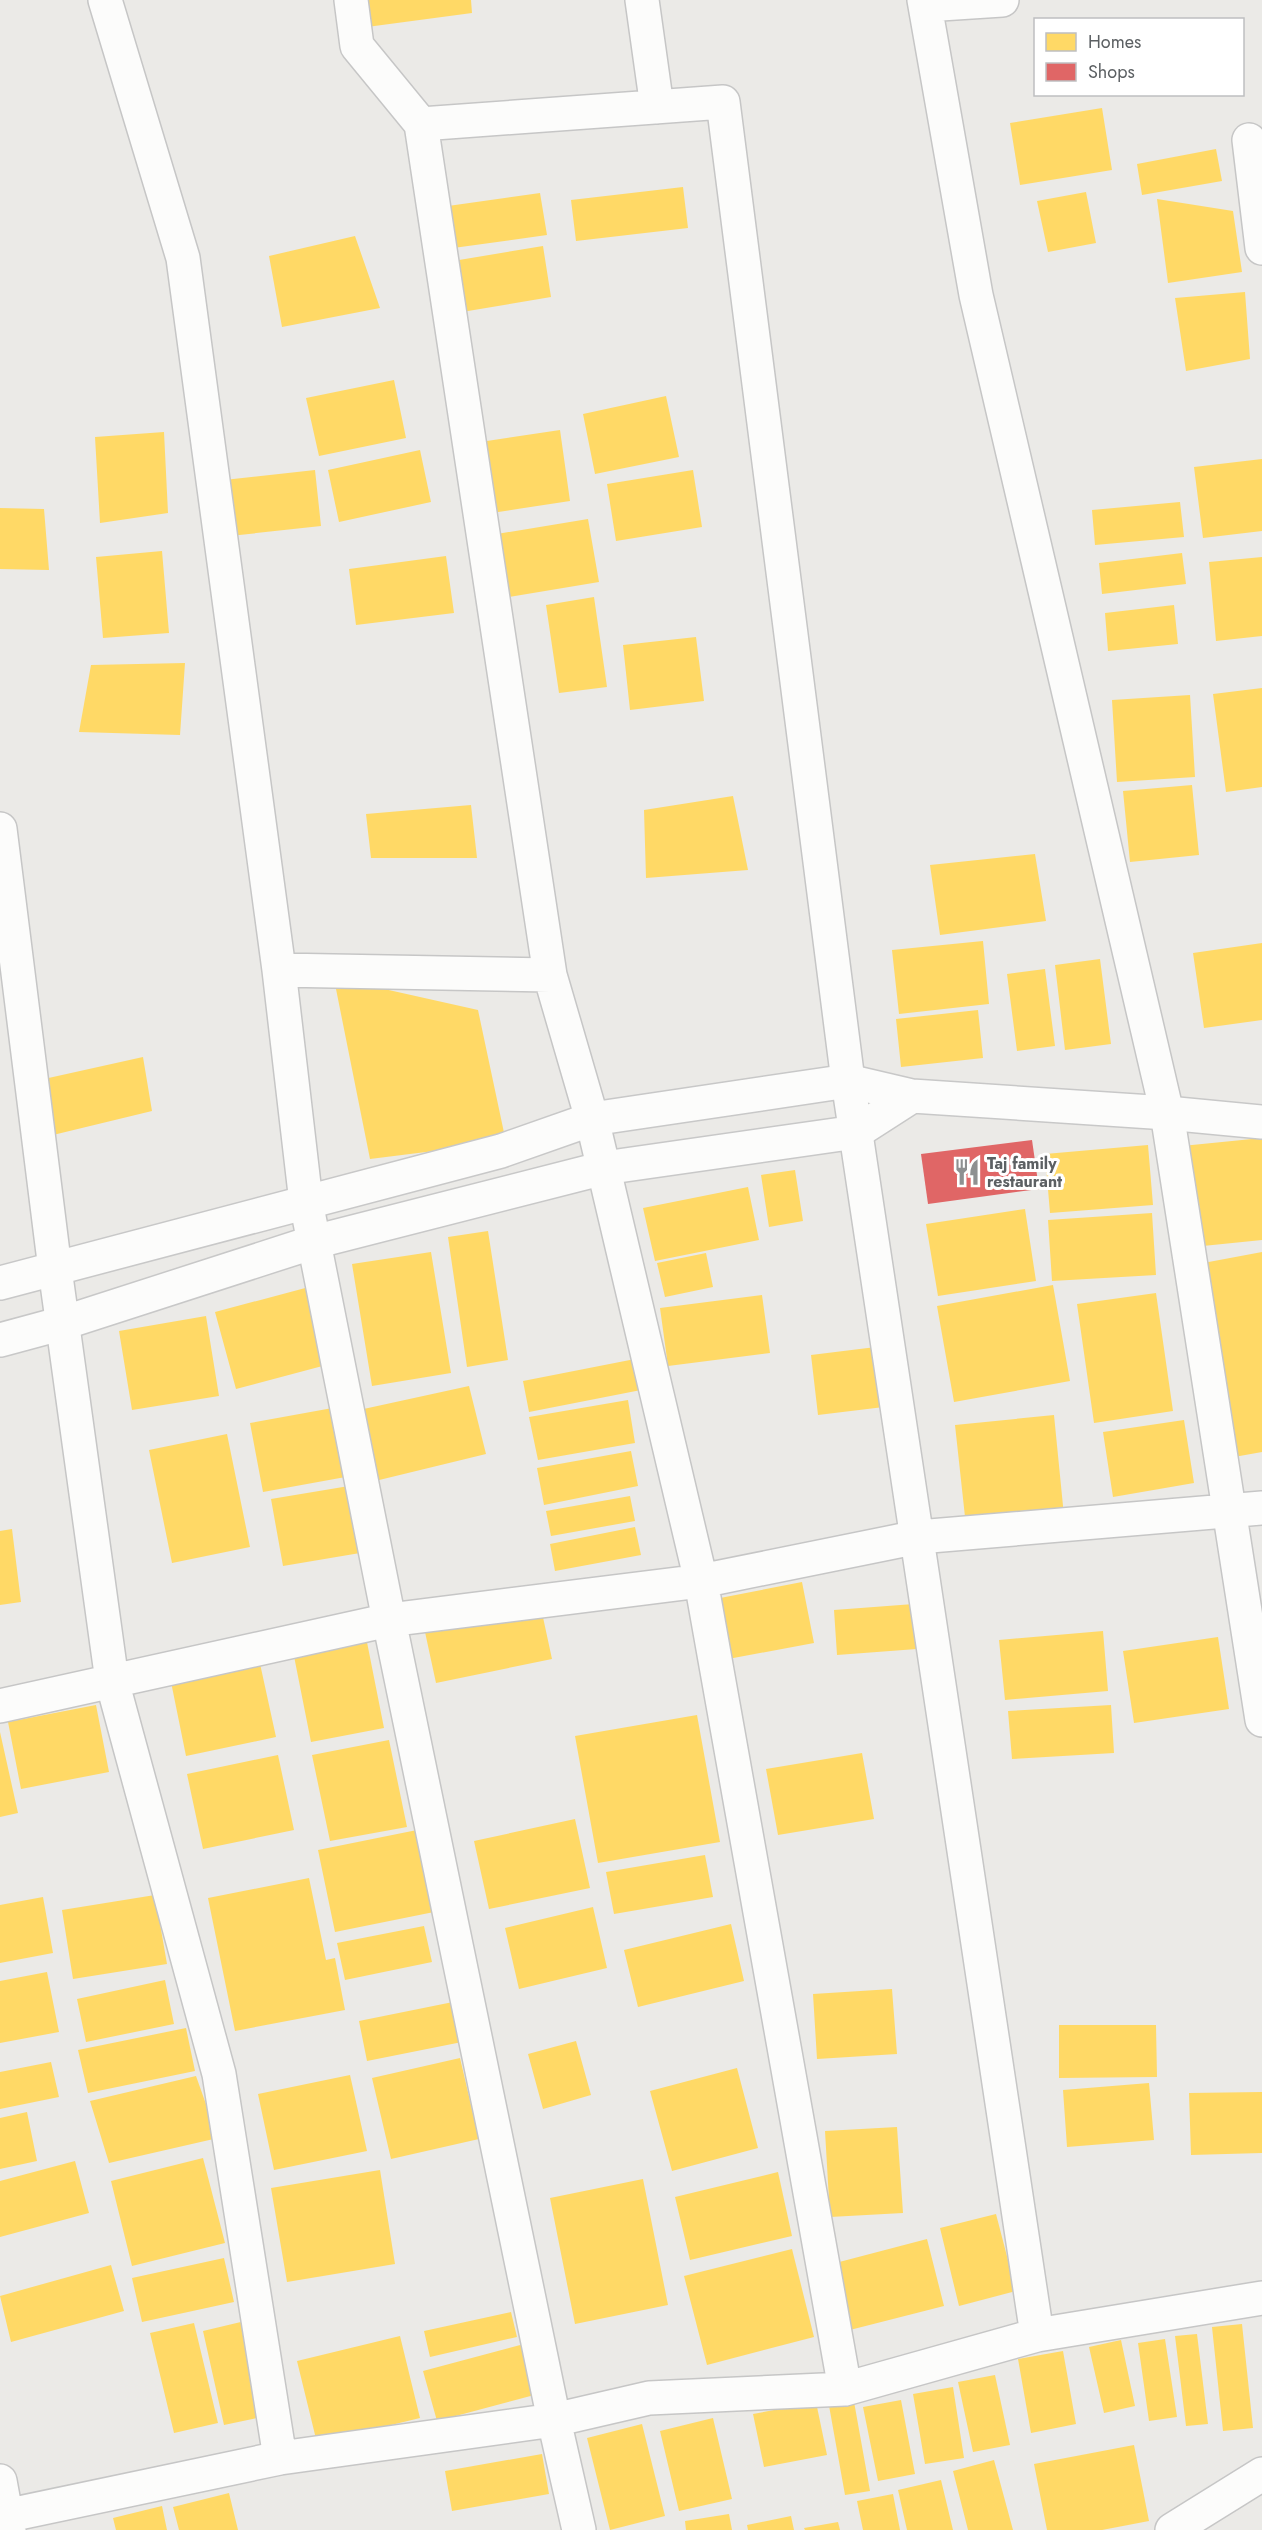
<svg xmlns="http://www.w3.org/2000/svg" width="1262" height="2530" font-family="Jost,sans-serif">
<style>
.homes{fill:#ffd966}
.shops{fill:#e06666}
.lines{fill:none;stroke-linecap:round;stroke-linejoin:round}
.street-casing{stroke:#c6c6c6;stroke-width:36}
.secondary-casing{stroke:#c8c8c8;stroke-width:36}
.street{stroke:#fcfcfb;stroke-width:33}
.secondary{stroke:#fcfcfb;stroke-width:33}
.labels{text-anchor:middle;stroke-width:6;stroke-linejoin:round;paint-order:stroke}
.poi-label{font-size:16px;font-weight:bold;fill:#5c6063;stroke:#fff;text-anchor:start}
</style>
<rect width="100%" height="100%" fill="#ebeae7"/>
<path class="homes" d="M366 0H471L472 13 367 27Z
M1102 108 1112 170 1020 185 1010 123Z
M1216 149 1222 181 1142 195 1137 164Z
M683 187 688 228 576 241 571 200Z
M1086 192 1096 243 1048 252 1037 201Z
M540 193 547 235 446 249 441 207Z
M1157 199 1233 211 1242 272 1168 283Z
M355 236 380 308 282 327 269 256Z
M543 246 551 297 462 312 453 261Z
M1245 292 1250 359 1186 371 1175 298Z
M394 380 406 438 319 456 306 398Z
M666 396 679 457 595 474 583 414Z
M560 430 570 501 478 515 467 444Z
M164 432 168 513 100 523 95 437Z
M420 450 431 502 339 522 328 470Z
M1262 459V531L1203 538 1194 467Z
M315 470 321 526 230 536 224 480Z
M693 470 702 527 616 541 607 484Z
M1180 502 1184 537 1095 545 1092 510Z
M0 508 44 509 49 570 0 569Z
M588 519 599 582 509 597 497 534Z
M162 551 169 633 103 638 96 557Z
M1182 553 1186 584 1102 594 1099 563Z
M446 556 454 613 356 625 349 569Z
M1262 557V636L1216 641 1209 562Z
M594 597 607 687 559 693 546 605Z
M1174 605 1178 644 1108 651 1105 613Z
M696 637 704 701 630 710 623 645Z
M185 663 180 735 79 732 91 665Z
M1262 688V787L1226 792 1213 694Z
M1190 695 1195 777 1117 782 1112 700Z
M1192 785 1199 855 1130 862 1123 791Z
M733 796 748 870 646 878 644 810Z
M471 805 477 858H371L366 814Z
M1035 854 1046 921 940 935 930 865Z
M983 941 989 1004 899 1014 892 950Z
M1262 943V1020L1204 1028 1193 953Z
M1100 959 1111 1044 1065 1050 1055 965Z
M1045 969 1055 1046 1017 1051 1007 974Z
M344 980 478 1010 506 1142 370 1159 335 984Z
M978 1010 983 1058 901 1067 896 1019Z
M143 1057 152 1111 53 1135 44 1079Z
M1262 1138V1240L1193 1247 1182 1146Z
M1148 1145 1153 1205 1050 1213 1045 1154Z
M795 1170 803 1221 769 1227 761 1175Z
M748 1187 759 1240 655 1261 643 1208Z
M1025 1209 1036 1281 938 1296 926 1224Z
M1152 1213 1156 1275 1052 1281 1048 1220Z
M488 1231 508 1360 467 1367 448 1237Z
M431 1252 451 1373 372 1386 352 1264Z
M1262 1252V1452L1234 1457 1198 1264Z
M706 1253 713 1287 665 1297 657 1263Z
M1053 1285 1070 1381 954 1402 937 1306Z
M309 1287 330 1364 236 1389 215 1312Z
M1156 1293 1173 1411 1094 1423 1077 1304Z
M762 1295 770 1353 668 1366 660 1308Z
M206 1316 219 1396 132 1410 119 1331Z
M884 1346 892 1406 818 1415 811 1355Z
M635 1359 641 1390 529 1412 523 1381Z
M469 1386 486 1454 371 1482 359 1410Z
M628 1400 635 1443 538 1460 529 1417Z
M338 1407 351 1476 263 1492 250 1423Z
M1054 1415 1064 1516 966 1526 955 1425Z
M1184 1420 1194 1483 1113 1497 1103 1432Z
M227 1434 250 1547 172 1563 149 1450Z
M631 1451 638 1486 544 1505 537 1468Z
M355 1485 366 1552 283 1566 271 1499Z
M630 1496 635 1521 551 1536 546 1511Z
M635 1527 641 1555 555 1571 550 1544Z
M12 1529 21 1602 0 1605V1531Z
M802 1582 814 1643 728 1659 715 1599Z
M927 1603 930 1648 837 1655 834 1610Z
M541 1608 552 1659 436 1683 425 1632Z
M364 1627 384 1728 311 1742 291 1641Z
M1103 1631 1108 1691 1005 1700 999 1640Z
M1218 1637 1229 1709 1134 1723 1123 1651Z
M259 1659 276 1737 186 1756 170 1677Z
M96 1705 109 1772 21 1789 8 1722Z
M1111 1705 1114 1753 1012 1759 1008 1711Z
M697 1715 720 1842 598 1863 575 1736Z
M0 1732 18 1813 0 1817Z
M389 1740 407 1827 330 1841 312 1755Z
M862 1753 874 1819 778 1835 766 1769Z
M278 1755 294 1830 203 1849 187 1774Z
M575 1819 590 1888 489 1909 474 1841Z
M417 1830 434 1912 335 1932 318 1850Z
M705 1855 713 1897 614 1914 606 1872Z
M309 1878 326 1960 335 1958 345 2010 235 2031 208 1898Z
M155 1895 167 1964 73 1979 62 1910Z
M43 1897 53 1953 0 1963V1905Z
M593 1907 607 1968 519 1989 505 1928Z
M731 1924 744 1981 638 2007 624 1950Z
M424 1926 432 1962 345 1980 337 1943Z
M47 1972 59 2032 0 2043V1981Z
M165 1980 174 2024 86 2042 77 1999Z
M892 1989 897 2054 817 2059 813 1994Z
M453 2002 462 2042 367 2061 359 2021Z
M1059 2025H1156L1157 2077 1059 2078Z
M186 2028 195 2071 88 2093 78 2050Z
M576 2041 591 2095 543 2109 528 2054Z
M460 2058 479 2139 391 2159 372 2078Z
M51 2062 59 2097 0 2109V2072Z
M737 2068 758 2148 672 2171 650 2091Z
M350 2075 367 2151 274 2170 258 2094Z
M196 2076 218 2138 109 2163 90 2101Z
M1149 2083 1154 2140 1067 2147 1063 2090Z
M1262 2092V2153L1191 2155 1189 2093Z
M27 2112 37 2161 0 2169V2118Z
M897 2127 903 2213 830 2217 825 2131Z
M203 2158 225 2243 132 2266 111 2181Z
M75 2161 89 2213 0 2237V2181Z
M380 2170 395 2264 287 2282 271 2188Z
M778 2172 792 2236 690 2260 675 2197Z
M643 2179 668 2305 575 2324 550 2198Z
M996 2214 1016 2291 959 2306 940 2228Z
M927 2239 944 2306 842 2332 824 2266Z
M792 2249 814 2337 707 2365 684 2276Z
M224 2258 234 2302 142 2322 132 2278Z
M111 2265 124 2311 11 2342 0 2296Z
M511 2312 517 2337 430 2357 424 2331Z
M245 2321 266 2416 224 2425 203 2331Z
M194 2323 218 2423 174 2433 150 2333Z
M1242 2324 1253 2428 1223 2431 1212 2327Z
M1197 2334 1208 2424 1186 2426 1175 2336Z
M400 2336 420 2418 317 2443 297 2361Z
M1165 2339 1177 2417 1149 2421 1138 2343Z
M1121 2340 1135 2406 1104 2413 1089 2347Z
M524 2344 538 2394 437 2421 423 2371Z
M1063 2351 1076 2424 1031 2433 1018 2359Z
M995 2375 1010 2445 973 2452 958 2382Z
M953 2387 964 2458 925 2464 913 2394Z
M853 2396 870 2491 845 2495 828 2400Z
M901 2400 915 2474 878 2481 863 2407Z
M816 2402 827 2455 764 2467 753 2414Z
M713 2418 732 2499 679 2511 660 2431Z
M642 2424 665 2516 610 2530 587 2438Z
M1134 2445 1149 2521 1102 2530H1047L1034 2464Z
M542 2454 549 2494 452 2511 445 2471Z
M994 2460 1013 2530H968L953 2471Z
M941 2480 953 2530H907L898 2490Z
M229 2493 238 2530H179L173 2507Z
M893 2494 900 2530H863L857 2501Z
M162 2506 167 2530H116L113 2518Z
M729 2514 732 2530H686L685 2521Z
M791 2516 794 2530H748L747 2525Z
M838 2522 840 2530H805L804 2528Z"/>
<path class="shops" d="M1032 1140 1039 1189 928 1204 921 1154Z"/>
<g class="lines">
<defs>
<path id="street" d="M105 0 183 258 279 970 550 975 421 124 723 102 848 1081 1037 2335
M351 0 357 46 421 124
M642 0 657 107
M924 0 976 295 1167 1113 1262 1720
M925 5 1002 0
M1249 140 1262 248
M0 829 55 1269 112 1681 219 2074 280 2458
M279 970 306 1202 389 1620 554 2420 579 2530
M550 975 592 1119 701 1581 845 2389
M0 1706 389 1620 701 1581 918 1537 1262 1508
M0 2481 9 2530
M0 2517 280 2458 554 2420 649 2398 845 2389 1037 2335 1262 2298
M1172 2530 1262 2474"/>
<path id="secondary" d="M0 1283 501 1151 592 1119 848 1081 912 1096 1167 1113 1262 1122
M0 1340 63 1323 314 1242 604 1168 856 1132 912 1096"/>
</defs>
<use href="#street" class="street-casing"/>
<use href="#secondary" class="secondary-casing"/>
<use href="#street" class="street"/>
<use href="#secondary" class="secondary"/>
</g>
<defs>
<symbol id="restaurant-bare" viewBox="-9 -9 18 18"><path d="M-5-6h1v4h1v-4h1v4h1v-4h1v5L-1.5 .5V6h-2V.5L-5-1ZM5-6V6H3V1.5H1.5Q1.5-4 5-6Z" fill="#8e9091" stroke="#fff" stroke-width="2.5" paint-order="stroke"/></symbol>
</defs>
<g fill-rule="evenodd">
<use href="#restaurant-bare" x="948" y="1153" width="38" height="38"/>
</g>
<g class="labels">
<g class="poi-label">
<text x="987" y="1169">Taj family<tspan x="987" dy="18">restaurant</tspan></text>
</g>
</g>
<rect x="1034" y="18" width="210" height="78" fill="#ffffff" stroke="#bebfc1" stroke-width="1.5"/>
<rect x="1046" y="33" width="30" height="18" fill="#ffd966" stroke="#bebfc1" stroke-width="1.5"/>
<text x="1088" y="48" font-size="18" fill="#5c6063">Homes</text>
<rect x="1046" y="63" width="30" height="18" fill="#e06666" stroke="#bebfc1" stroke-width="1.5"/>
<text x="1088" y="78" font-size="18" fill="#5c6063">Shops</text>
</svg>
